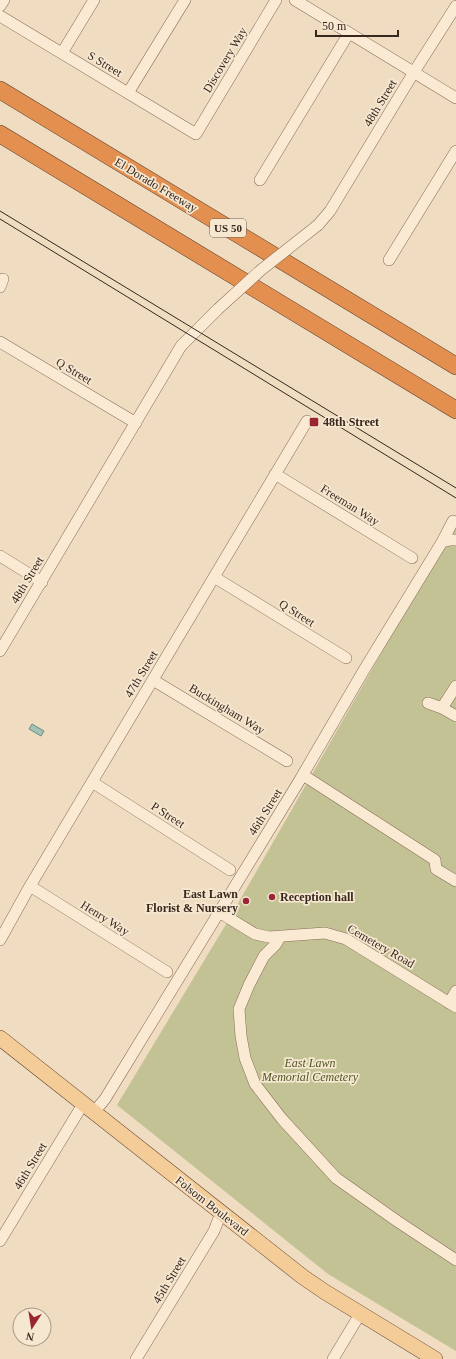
<svg xmlns="http://www.w3.org/2000/svg" width="456" height="1359" font-family="Georgia,serif">
<style>
.cemetery{fill:#c2c294}
.water{fill:#a4c1b5;stroke:#6b9082}
.lines{fill:none;stroke-linecap:round;stroke-linejoin:round}
.minor-casing{stroke:#896c58;stroke-width:12}
.major-casing{stroke:#573b2c;stroke-width:16}
.highway-casing{stroke:#573b2c;stroke-width:18}
.minor{stroke:#faead4;stroke-width:11}
.major{stroke:#f4cc97;stroke-width:15}
.highway{stroke:#e28f4f;stroke-width:17}
.tram{stroke:#38271d;stroke-width:1}
.minor-bridge-casing{stroke:#896c58;stroke-width:12;stroke-linecap:butt}
.minor-bridge{stroke:#faead4;stroke-width:11}
.poi-dot{fill:#9a2635;stroke:#f6e7d1;stroke-width:1.5}
.labels{text-anchor:middle;stroke-width:3.5;stroke-linejoin:round;paint-order:stroke}
.shield{fill:#f6e7d1;stroke:#716153;stroke-width:1}
.shield-label{font-size:11px;font-weight:bold;fill:#38271d}
.street-label{font-size:12px;fill:#38271d;stroke:#f6e7d1}
.poi-label{font-size:12px;font-weight:bold;fill:#38271d;stroke:#f6e7d1;text-anchor:start}
.park-label{font-size:12px;font-style:italic;fill:#4f5623;stroke:#f6e7d1}
</style>
<rect width="100%" height="100%" fill="#efdcc1"/>
<path class="cemetery" d="M451 518 456 522V1351L328 1274 117 1105 225 926 386 645Z"/>
<path class="water" d="M32 724 44 731 41 736 29 729Z"/>
<g class="lines">
<defs>
<path id="minor" d="M295 0 456 98
M0 6 4 0
M0 16 196 134 276 0
M62 53 94 0
M128 93 185 0
M260 180 349 33
M318 225 330 211 414 72 456 6
M389 260 456 151
M0 287 3 279
M0 342 136 423
M275 474 412 558
M442 542 450 540H456
M0 556 42 582
M214 577 346 658
M0 651 181 346 218 309
M153 680 287 761
M428 703 442 708 456 716
M442 708 456 686
M303 775 435 860 436 869 456 881
M92 782 230 870
M30 886 167 972
M219 912 255 934 269 937 325 933 346 939 456 1007
M280 937 276 944 264 956 249 985 239 1009 241 1036 245 1058 255 1084 282 1119 336 1178 397 1221 456 1260
M0 940 30 886 307 421
M449 1003 456 991
M94 1112 105 1099 298 783 364 670 442 542 453 521
M0 1241 83 1104
M136 1359 214 1231 221 1213
M333 1359 360 1314"/>
<path id="major" d="M0 1038 303 1277 325 1292 435 1359"/>
<path id="highway" d="M0 90 456 366
M0 134 456 410"/>
</defs>
<use href="#minor" class="minor-casing"/>
<use href="#major" class="major-casing"/>
<use href="#highway" class="highway-casing"/>
<use href="#minor" class="minor"/>
<use href="#major" class="major"/>
<use href="#highway" class="highway"/>
<path class="tram" d="M0 211 456 488
M0 219 456 498"/>
<defs>
<path id="minor-bridge" d="M218 309 261 270 318 225"/>
</defs>
<use href="#minor-bridge" class="minor-bridge-casing"/>
<use href="#minor-bridge" class="minor-bridge"/>
</g>
<g class="poi-dot">
<rect x="309" y="417" width="10" height="10" rx="2"/>
<circle cx="272" cy="897" r="4"/>
<circle cx="246" cy="901" r="4"/>
</g>
<g class="labels">
<rect class="shield" x="210" y="219" width="36" height="18" rx="3"/>
<g class="shield-label">
<text x="228" y="232">US 50</text>
</g>
<g class="street-label">
<text transform="translate(225 60) rotate(-59)" y="4">Discovery Way</text>
<text transform="translate(105 64) rotate(31)" y="4">S Street</text>
<text transform="translate(380 103) rotate(-59)" y="4">48th Street</text>
<text transform="translate(156 185) rotate(31)" y="4">El Dorado Freeway</text>
<text transform="translate(74 371) rotate(31)" y="4">Q Street</text>
<text transform="translate(350 505) rotate(32)" y="4">Freeman Way</text>
<text transform="translate(27 580) rotate(-59)" y="4">48th Street</text>
<text transform="translate(297 613) rotate(32)" y="4">Q Street</text>
<text transform="translate(141 674) rotate(-59)" y="4">47th Street</text>
<text transform="translate(227 709) rotate(31)" y="4">Buckingham Way</text>
<text transform="translate(265 812) rotate(-58)" y="4">46th Street</text>
<text transform="translate(168 815) rotate(33)" y="4">P Street</text>
<text transform="translate(105 918) rotate(32)" y="4">Henry Way</text>
<text transform="translate(381 946) rotate(30)" y="4">Cemetery Road</text>
<text transform="translate(30 1166) rotate(-59)" y="4">46th Street</text>
<text transform="translate(212 1206) rotate(38)" y="4">Folsom Boulevard</text>
<text transform="translate(169 1280) rotate(-59)" y="4">45th Street</text>
</g>
<g class="poi-label">
<text x="323" y="426">48th Street</text>
<text x="238" y="898" text-anchor="end">East Lawn<tspan x="238" dy="14">Florist &amp; Nursery</tspan></text>
<text x="280" y="901">Reception hall</text>
</g>
<g class="park-label">
<text x="310" y="1067">East Lawn<tspan x="310" dy="14">Memorial Cemetery</tspan></text>
</g>
</g>
<g transform="translate(32 1327) rotate(192)"><circle r="19" fill="#f6e7d1" stroke="#aa9a89"/>
<path d="M0-3L7 15L0 10L-7 15Z" fill="#9a2635"/>
<text y="-6" font-size="11" font-weight="bold" text-anchor="middle" fill="#38271d">N</text>
</g>
<path d="M316 30v6h82v-6" fill="none" stroke="#38271d" stroke-width="2"/>
<text x="322" y="30" font-size="12" fill="#38271d" stroke="#f6e7d1" stroke-width="3" paint-order="stroke">50 m</text>
</svg>
